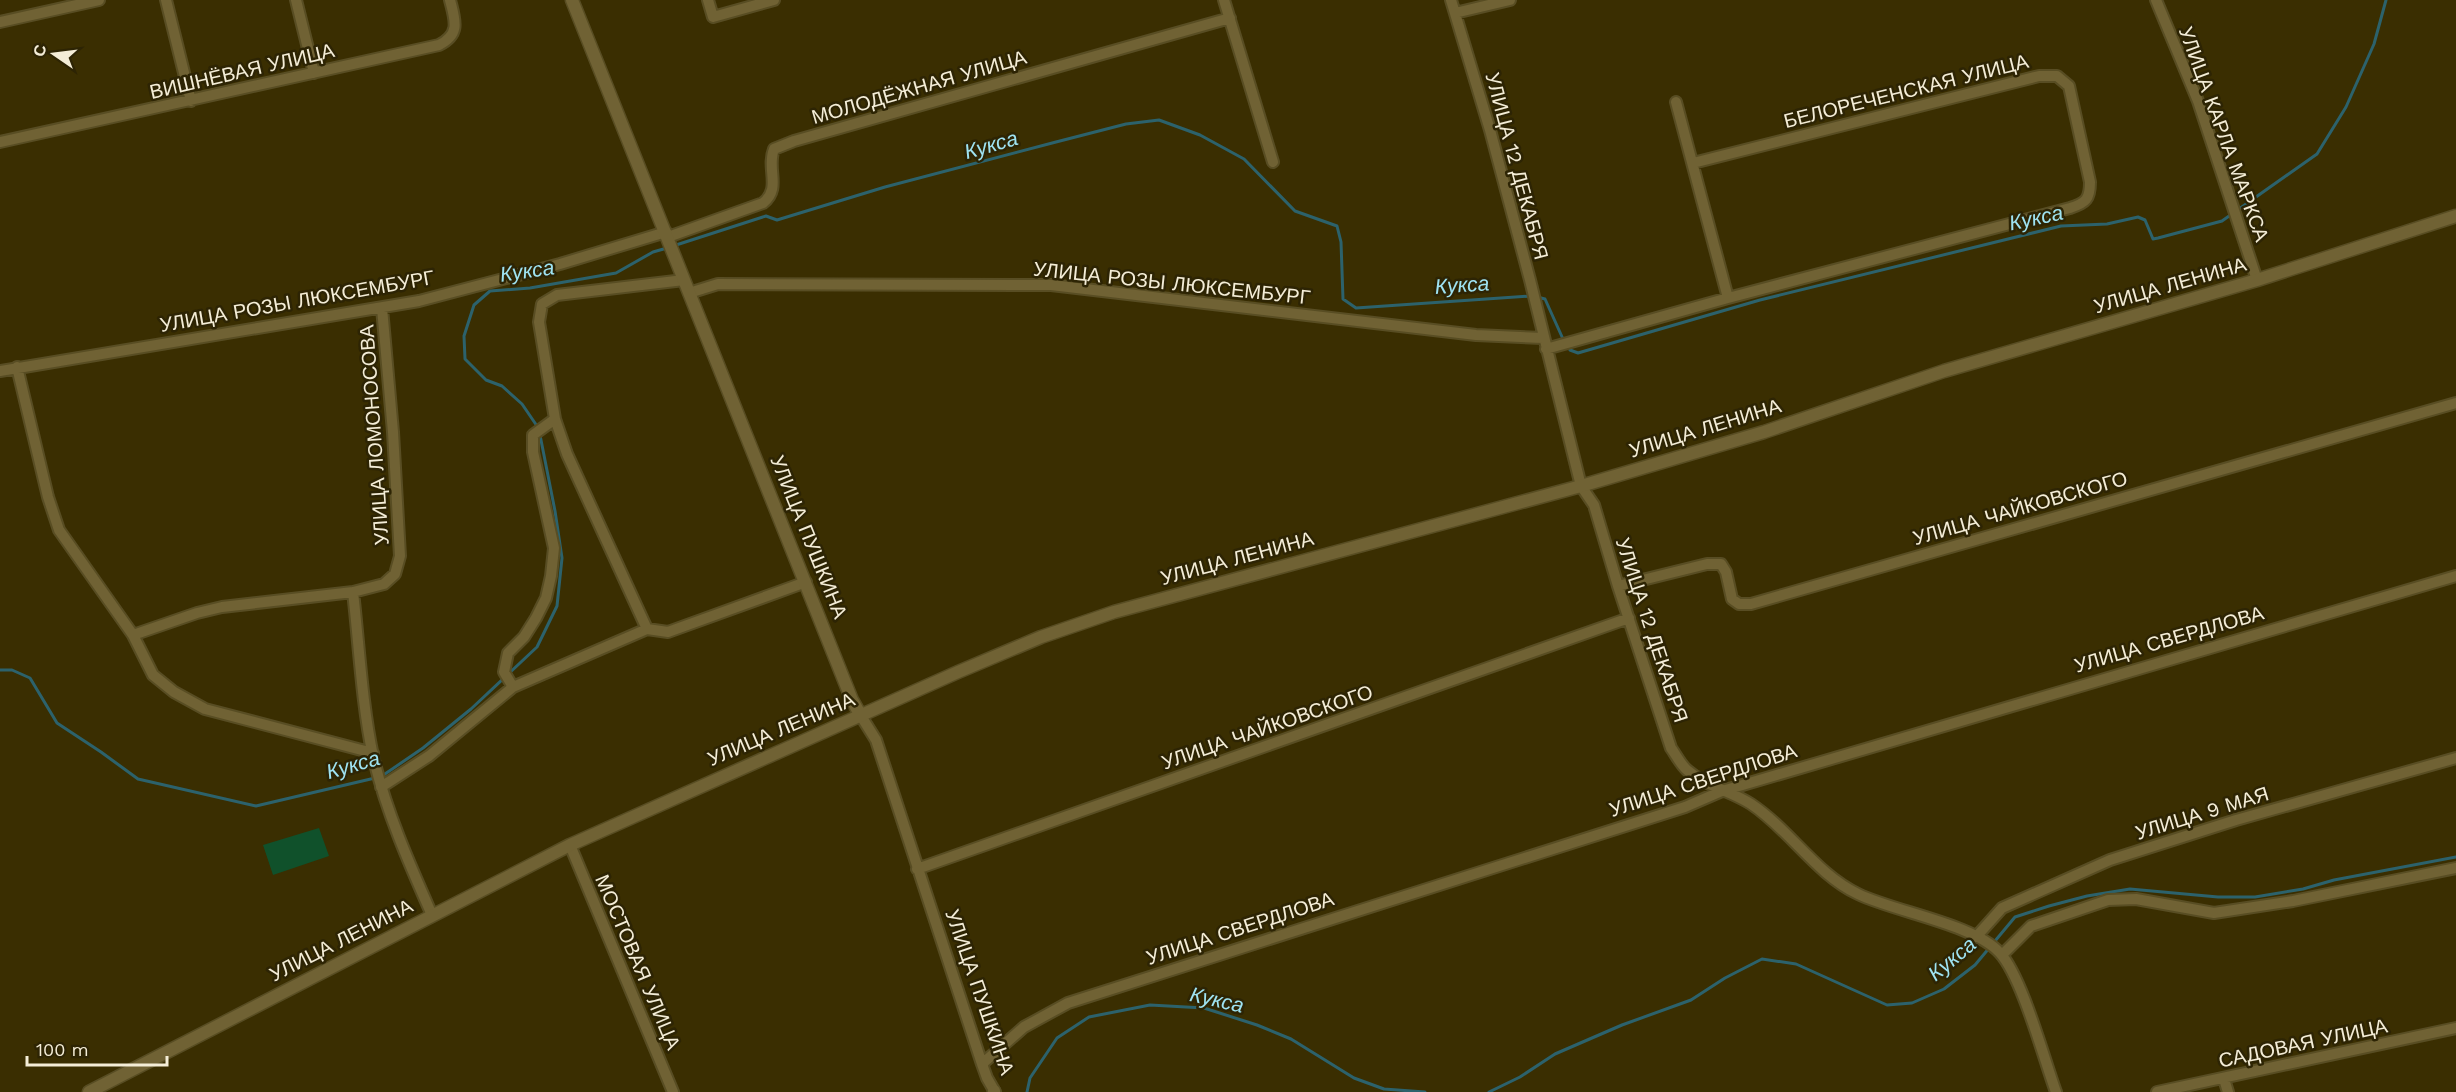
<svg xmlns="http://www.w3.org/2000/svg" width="2456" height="1092" font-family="'Work Sans',sans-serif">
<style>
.green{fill:#10512b}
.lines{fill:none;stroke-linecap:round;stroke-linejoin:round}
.stream{stroke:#2c626c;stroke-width:3}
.minor-casing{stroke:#584d23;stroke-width:14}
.tertiary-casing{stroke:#584d23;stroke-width:15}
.minor{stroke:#706234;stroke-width:10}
.tertiary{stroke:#706234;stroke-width:12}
.labels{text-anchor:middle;stroke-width:5;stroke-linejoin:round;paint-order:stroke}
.street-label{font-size:20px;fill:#f4edd7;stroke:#2d2404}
.water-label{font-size:21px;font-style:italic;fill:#9fe3f2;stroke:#2d2404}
</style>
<rect width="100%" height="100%" fill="#3a2e01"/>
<path class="green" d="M319 828 329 856 273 875 263 845Z"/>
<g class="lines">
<path class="stream" d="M673 246 766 216 777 220 885 187 1056 142 1126 124 1159 120 1200 135 1244 159 1295 211 1337 226 1341 242 1343 299 1356 308 1531 296
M1537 297 1545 299 1563 339
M1570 350 1578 353 1760 300 2061 226 2107 224 2138 217 2145 220 2153 239 2158 238 2222 221 2317 154 2346 107 2374 44 2386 0
M537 426 522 404 502 386 486 380 465 359 464 336 474 305 490 291 530 288 616 273 653 252 667 248
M0 670H12L30 678 57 723 101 752 138 779 256 806 375 778
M382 776 423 748 471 709 537 647 557 606 562 558 555 511 540 435
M1027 1092 1030 1078 1057 1038 1089 1017 1150 1005 1204 1008 1257 1025 1291 1039 1354 1078 1384 1089 1425 1092
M1489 1092 1520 1077 1555 1054 1622 1025 1691 1000 1725 978 1762 959 1796 964 1887 1005 1912 1003 1944 989 1975 965 2015 917 2049 906 2087 896 2130 889 2218 897H2255L2303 889 2334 880 2456 857"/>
<defs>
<path id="minor" d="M166 0 191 101
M296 0 314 73
M708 0 713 17 774 0
M1224 0 1273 162
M1451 0 1490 130 1530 280 1581 486 1594 505 1618 586 1671 748C1676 755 1681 765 1687 770 1705 786 1731 791 1751 804 1790 830 1816 874 1858 894 1895 912 1974 924 2000 953 2022 977 2044 1059 2056 1092
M2156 0 2198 101 2257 280
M1455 13 1510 0
M0 22 99 0
M1676 102 1728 298
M0 142 439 45C461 34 455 20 450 0
M668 237 763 203C782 188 766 169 774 149L794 141 1230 18
M689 293 718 284 1051 285 1476 335 1543 338
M1546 349 1728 298 2070 208C2086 203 2090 199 2090 182L2069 86 2057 76H2039L1693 163
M17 367 48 497 59 530 133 635 153 675 174 692 205 709 373 753
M0 371 419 301 560 264 666 232
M1618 586 1707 564H1721L1726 572 1732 599 1739 604H1751L2456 403
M353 592C359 644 362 705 373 756 386 811 409 863 432 915
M647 629 567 454 555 419 539 322 542 304 557 295 684 280
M133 635 197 613 222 607 353 592 384 584 395 574 400 556 393 432 382 308
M513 687 504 672 508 653 524 637 536 618 546 598 551 576 554 548 533 452V435L555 419
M861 716 876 740 982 1064 987 1078 995 1092
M381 787 429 756 513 687 647 629 668 632 806 582
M570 845 673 1092
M917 869 1629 618
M1976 937 2002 908 2110 860 2236 820 2456 758
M2002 955 2031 926 2108 900 2136 899 2214 913 2293 901 2456 868
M982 1064 1024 1027 1068 1003 1685 807 1722 791 2456 576
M2224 1079 2228 1092
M2157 1092 2456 1028"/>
<path id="tertiary" d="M572 0 852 700 861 716
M994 1091V1092
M89 1092 570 845 958 672 1041 637 1114 612 1581 486 1764 432 1944 371 2257 280 2456 216"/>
</defs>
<use href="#minor" class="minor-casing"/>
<use href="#tertiary" class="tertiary-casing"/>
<use href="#minor" class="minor"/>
<use href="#tertiary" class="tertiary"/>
</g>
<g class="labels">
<g class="street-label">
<text transform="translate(242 71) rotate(-13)" y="7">ВИШНЁВАЯ УЛИЦА</text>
<text transform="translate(919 87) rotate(-16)" y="7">МОЛОДЁЖНАЯ УЛИЦА</text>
<text transform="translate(1906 91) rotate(-14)" y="7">БЕЛОРЕЧЕНСКАЯ УЛИЦА</text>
<text transform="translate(2224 134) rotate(70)" y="7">УЛИЦА КАРЛА МАРКСА</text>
<text transform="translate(1517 166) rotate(75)" y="7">УЛИЦА 12 ДЕКАБРЯ</text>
<text transform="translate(1172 283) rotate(6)" y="7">УЛИЦА РОЗЫ ЛЮКСЕМБУРГ</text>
<text transform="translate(2170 285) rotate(-16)" y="7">УЛИЦА ЛЕНИНА</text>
<text transform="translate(297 301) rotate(-10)" y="7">УЛИЦА РОЗЫ ЛЮКСЕМБУРГ</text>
<text transform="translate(1705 428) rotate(-17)" y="7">УЛИЦА ЛЕНИНА</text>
<text transform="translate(374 435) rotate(-94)" y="7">УЛИЦА ЛОМОНОСОВА</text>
<text transform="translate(2020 508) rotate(-16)" y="7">УЛИЦА ЧАЙКОВСКОГО</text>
<text transform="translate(809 537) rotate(68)" y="7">УЛИЦА ПУШКИНА</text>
<text transform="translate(1237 558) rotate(-15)" y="7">УЛИЦА ЛЕНИНА</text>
<text transform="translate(1652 630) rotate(72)" y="7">УЛИЦА 12 ДЕКАБРЯ</text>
<text transform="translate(2169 639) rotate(-16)" y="7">УЛИЦА СВЕРДЛОВА</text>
<text transform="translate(1267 727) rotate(-19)" y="7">УЛИЦА ЧАЙКОВСКОГО</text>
<text transform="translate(781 729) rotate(-23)" y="7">УЛИЦА ЛЕНИНА</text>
<text transform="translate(1703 780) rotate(-18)" y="7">УЛИЦА СВЕРДЛОВА</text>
<text transform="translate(2202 813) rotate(-17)" y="7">УЛИЦА 9 МАЯ</text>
<text transform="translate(1240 928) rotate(-18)" y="7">УЛИЦА СВЕРДЛОВА</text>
<text transform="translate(341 940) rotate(-27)" y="7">УЛИЦА ЛЕНИНА</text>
<text transform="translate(638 962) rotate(67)" y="7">МОСТОВАЯ УЛИЦА</text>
<text transform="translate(980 992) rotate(71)" y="7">УЛИЦА ПУШКИНА</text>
<text transform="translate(2303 1043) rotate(-12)" y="7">САДОВАЯ УЛИЦА</text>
</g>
<g class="water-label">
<text transform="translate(991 145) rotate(-16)" y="7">Кукса</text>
<text transform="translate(2036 218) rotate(-12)" y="7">Кукса</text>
<text transform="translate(527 271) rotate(-8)" y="7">Кукса</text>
<text transform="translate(1462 285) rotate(-4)" y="7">Кукса</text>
<text transform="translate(353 765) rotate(-16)" y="7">Кукса</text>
<text transform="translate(1952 959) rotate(-40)" y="7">Кукса</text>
<text transform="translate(1217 1000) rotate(13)" y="7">Кукса</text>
</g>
</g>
<g transform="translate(54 54) rotate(284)" stroke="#2d2404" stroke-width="4.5" paint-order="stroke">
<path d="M0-4.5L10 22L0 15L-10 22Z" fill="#f4edd7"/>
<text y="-9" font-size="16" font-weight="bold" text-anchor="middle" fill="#f4edd7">С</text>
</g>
<path d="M27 1056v9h140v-9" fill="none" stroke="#f4edd7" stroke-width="3"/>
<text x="36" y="1056" font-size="18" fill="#f4edd7" stroke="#2d2404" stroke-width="4.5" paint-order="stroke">100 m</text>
</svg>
